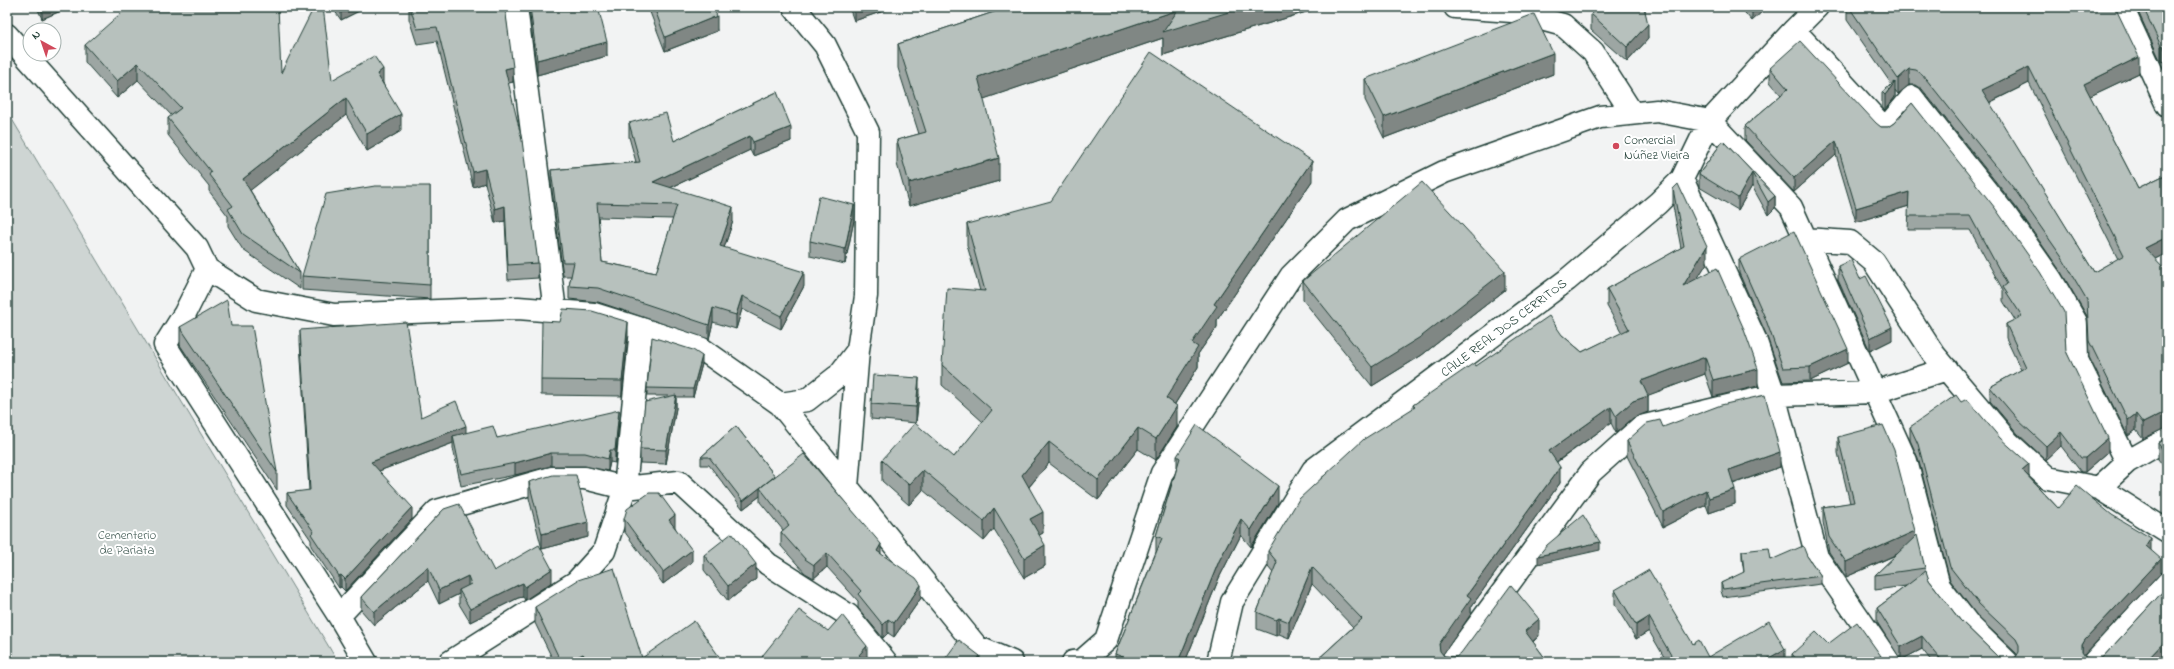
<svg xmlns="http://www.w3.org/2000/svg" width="2174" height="669" font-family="'Indie Flower',sans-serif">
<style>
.green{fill:#ced5d3;stroke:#768984}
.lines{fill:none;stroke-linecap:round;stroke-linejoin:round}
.street-casing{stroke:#1f3d34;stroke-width:25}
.street{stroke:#fff;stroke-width:22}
.wall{fill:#9da6a3;stroke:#1f3d34;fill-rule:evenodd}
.shaded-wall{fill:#808784;stroke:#1f3d34}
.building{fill:#b7c1bd;stroke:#1f3d34;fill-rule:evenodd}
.poi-dot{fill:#d1495b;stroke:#fff;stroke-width:1.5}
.labels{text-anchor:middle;stroke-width:4;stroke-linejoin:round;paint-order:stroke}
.poi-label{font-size:13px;fill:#1f3d34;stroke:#fff;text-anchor:start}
.street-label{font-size:13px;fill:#1f3d34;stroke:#fff}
.park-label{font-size:13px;fill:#425b54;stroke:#fff}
</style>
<rect width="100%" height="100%" fill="#f2f3f3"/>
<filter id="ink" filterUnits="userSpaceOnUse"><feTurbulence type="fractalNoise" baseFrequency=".025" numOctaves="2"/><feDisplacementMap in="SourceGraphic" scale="8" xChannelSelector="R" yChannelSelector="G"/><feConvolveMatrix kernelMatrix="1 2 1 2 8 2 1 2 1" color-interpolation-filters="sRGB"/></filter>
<g filter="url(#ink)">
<path class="green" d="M7 111 338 662H7Z"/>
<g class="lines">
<defs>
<path id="street" d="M516 7 555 311
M1455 7 1512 11 1563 25 1593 52 1632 113
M2122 7 2167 105
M1794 30 1885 129 1912 97 2005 214 2051 279 2076 322 2077 360 2127 462
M7 35 197 248 207 269 256 300 334 315 518 308 594 314 699 347 780 404 977 647 1012 662
M1682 179 1755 339 1774 395 1817 557 1889 662
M1805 239 1850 242 1874 262 1933 353 2009 443 2048 478 2099 488 2167 531
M207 269 185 313 165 345 339 616 366 662
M780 404 807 400 839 375 858 350 866 296 868 132 825 45 794 7
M847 487 858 350
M2099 488 2127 462 2167 439
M339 616 437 511 551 478H585L625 488 679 482 768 564 848 615 886 662
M450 662 576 582 604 551 625 488 641 329
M1073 662 1082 661 1106 640 1162 473 1291 276 1347 220 1444 172 1600 117 1657 111 1710 121 1791 207 1906 461 1939 586 1970 626 2007 662
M1218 662 1232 602 1313 470 1567 280 1658 203 1682 179 1710 121 1794 30 1817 7
M1451 662 1591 472 1641 427 1774 395 1875 392 1947 369
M2094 662 2167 583"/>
</defs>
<use href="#street" class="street-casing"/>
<use href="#street" class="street"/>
</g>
<path class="wall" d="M37 7H70L42 19Z
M332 7H367L341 20Z
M409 7H505L513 82 508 83 538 263V278L508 280 505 221 495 223 485 183 473 187 437 41 417 44 409 19Z
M529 7H598L607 56 537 75Z
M648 7H713L717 31 665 51Z
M849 7H895L854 21Z
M1009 7H1323L1163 55V38L983 99 999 181 909 206 897 164V140L919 134 898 68V44Z
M1598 7H1647L1645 10 1648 39 1627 62 1591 30V14Z
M1740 7H1767L1752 21Z
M1847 7H2115L2139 73 2090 96 2138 188 2167 174V253L2155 259 2167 271V427L2143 439 2136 430 2128 436 2089 357 2087 316 2061 272 2015 206 1922 89 1916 85H1909L1898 94 1895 90V97L1885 110 1882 108V92L1892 85 1847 20ZM2029 83 2118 259 2094 272 1989 103Z
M2136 7H2167V68L2163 61 2161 62Z
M85 45 332 80 383 83 401 131 367 151 346 115 250 190 300 273V289L243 250 228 226V216L209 191V186L168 135V118L172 116 138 80 117 98 85 62Z
M1770 68 1881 127H1888L1894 123 1912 103 2066 351 2108 452 2085 472H2081L2061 446 2046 460 2018 434 1990 401V387L2021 370 2006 338V324L2015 320 2003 301V290L1970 230H1908L1909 206 1856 222 1836 155 1794 192 1745 140V126L1781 95 1770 82Z
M1553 74 1384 138 1365 100V79Z
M777 92 791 141 753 156 750 150 670 188 733 221 724 248 804 286 781 329 742 309 736 329 713 322 709 339 598 302 569 299V286L571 276H563L551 183V170L636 162 629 137V123L674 141ZM598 217 673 219 656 273 602 262Z
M1723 141 1775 196V208L1768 215 1752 186 1738 210 1699 187V174Z
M1312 181 1217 320V327L1198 354V367L1175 404 1177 427 1156 460 1138 449 1098 500 1049 463 1029 487 1043 533 1039 535 1045 566 1024 578 994 529 984 541 923 490 909 505 882 481V460L954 457 983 422 942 385V365L980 291 967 245V224Z
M430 186V299L302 290V276Z
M1673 189 1707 263 1697 278 1758 386 1713 397 1705 374 1648 395V412L1633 418 1616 433 1611 423 1557 462 1560 483 1471 607V614L1443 654 1444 656 1456 657 1539 636 1533 642 1548 662H1315L1353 627 1312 584 1289 638 1279 634 1276 636 1257 629V612L1273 573 1268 567V551L1413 408V405L1476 366 1562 335 1582 352 1622 333 1607 306V289L1681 248 1673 206Z
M854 220 845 264 810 256V241Z
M1739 259 1848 363 1810 381 1783 382 1766 334 1739 273Z
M1838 266 1860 279 1892 340 1870 351 1838 280Z
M1303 281 1505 290 1422 355 1372 386 1303 300Z
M231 326 277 472V490L180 345V327Z
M300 330 421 417 466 433 497 438 619 422 615 463 610 462 608 471 585 466H551L515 475 461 486 453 448V443L379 471 412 519 345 591 341 587 339 588 311 546V540L287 505V493L309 491 300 342Z
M628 338 622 396 541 395V380Z
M702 364 693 397H676V408L666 464 640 463V449L669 396H647V388Z
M919 394 916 423 871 419V404Z
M1961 402 2029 477 2058 508 2151 550 2161 573 2084 655 2086 658 2097 660 2103 657 2167 587V652L2158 662H1932L1922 649 1901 660 1877 622V608L1906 586 1875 590V575L1896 555 1846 577 1829 552 1823 522V507L1850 503 1838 453V437L1915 536 1925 568V571L1929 580 1960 620 1998 657 2004 660H2010L2016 657 2017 655 2016 653 1979 618 1950 580 1918 458 1910 440V427Z
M736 426 775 476 881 554 921 598 894 637 888 633 883 638 858 608V601L827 567 814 578 805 573 781 546V532L783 530 760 502V496L743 509 709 465H701V457Z
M1663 427 1780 467 1733 484 1735 504 1709 513 1706 505 1663 527 1627 456V441Z
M2167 437V471L2158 459V443Z
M1177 456 1278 503 1251 547 1241 535 1219 578 1185 662H1115V654L1156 552V536L1177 467Z
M529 482 588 537 542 549 529 498Z
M444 509 494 571 552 582 525 600 523 597 518 598 470 622 459 604V594L439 604 428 581 374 625 361 610V597Z
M624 519 675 527 692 562 663 584 624 531Z
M1742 551 1771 560 1807 556 1821 576V584L1723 597 1721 591V583L1744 573 1742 559Z
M704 555 756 579 728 601 704 570Z
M1615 590 1693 644 1708 657 1785 662H1667L1649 631 1636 639 1615 605Z
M535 607 642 658 723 662H554L535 623Z
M1828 644 1881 662H1792V654Z"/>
<path class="shaded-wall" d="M42 7H70L42 19Z
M341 7H367L341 20Z
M854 7H895L854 21Z
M1245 7H1323L1163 55V38L978 101V77L1178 10Z
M1752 7H1767L1752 21Z
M717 16V31L665 51V37Z
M1648 24V39L1627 62V47Z
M607 42V56L537 75V60Z
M2163 45V61L2161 62V46Z
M1553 53V74L1384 138V117Z
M2139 57V73L2084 99V84Z
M138 63V80L117 98V81Z
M513 67V82L505 84V69Z
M2029 67V83L1982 106V90Z
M383 69V86L377 74Z
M1909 69V85L1898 94V79Z
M1895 82V97L1885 110V95Z
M346 98V115L243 196V179Z
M401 114V131L367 151V134Z
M791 127V141L753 156V142Z
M750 136V150L653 196V182Z
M1836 141V155L1794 192V178Z
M999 158V181L909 206V183Z
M1312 161V181L1217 320V327L1198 354V367L1166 418V398L1192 343 1214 304Z
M485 169V183L473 187V172Z
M1752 173V186L1738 210V198Z
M1909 192V206L1856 222V208Z
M1775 196V208L1768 215V202Z
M854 205V220L845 264V249Z
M505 206V221L495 223V209Z
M733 207V221L720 260V246Z
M2167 237V253L2145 264V248Z
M1707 246V263L1683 302V286Z
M1505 271V290L1422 355 1372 386V367Z
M804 272V286L781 329V316Z
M742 296V309L736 329V315Z
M713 308V322L709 339V325Z
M628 322V338L622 396V381Z
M1892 327V340L1870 351V338Z
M1848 349V363L1810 381V367Z
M702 356V364L693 397V389Z
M1705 357V374L1641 398V381Z
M1758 369V386L1713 397V380Z
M919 378V394L916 423V407Z
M676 395V408L666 464V450Z
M1648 396V412L1633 418 1616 433V416L1633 401Z
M1177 406V427L1156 460V439Z
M1611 407V423L1549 467V451Z
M619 410V422L615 463V450Z
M2167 411V427L2143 439V423Z
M2136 414V430L2128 436V420Z
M466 426V438L453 436V443L371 474V462Z
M1138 428V449L1098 500V480Z
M2061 432V446L2046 460V446Z
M2108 438V452L2085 472V458Z
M1049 442V463L1022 495V475Z
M610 450V462L608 471V459Z
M1780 452V467L1729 485V470Z
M551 453V466L515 475V463Z
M2029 464V477L2022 470Z
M1560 467V483L1471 607V614L1439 660V644L1467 595Z
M923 470V490L909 505V485Z
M775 476 760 488V496L743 509V501Z
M1278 486V503L1251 547V530Z
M1735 489V504L1709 513V498Z
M1706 490V505L1663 527V512Z
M412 507V519L345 591V579Z
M994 508V529L984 541V521Z
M1043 512V533L1030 540V519Z
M675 515V527L669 532V520Z
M1241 519V535L1219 578 1185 662H1178L1219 561Z
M588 522V537L542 549V534Z
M1915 531V546L1846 577V562Z
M2151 538V552L2146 546Z
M1600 542V550L1538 564V556Z
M881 544V558L877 551Z
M1045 545V566L1024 578V558Z
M692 550V562L663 584V572Z
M827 553V567L814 578V565Z
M2161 559V573L2085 654 2082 659V645L2085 640Z
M756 564V579L728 601V586Z
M428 567V581L374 625V612Z
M1312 567V584L1289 638V622Z
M552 569V582L525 600V587Z
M341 575V587L339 588V576Z
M468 576V590H459V594L439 604V590Z
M523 583V597L518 598 470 622V609L518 585Z
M921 585V598L894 637V623Z
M1649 617V631L1636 639V625Z
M1279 618V634L1276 636V620Z
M888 619V633L883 638V625Z
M1539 619V636L1525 648V631Z
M1922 636V649L1901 660V647Z
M2167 639V652L2158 662H2145Z
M867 646V658L863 662 859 655Z
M1785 649V662H1762Z
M583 654V662H567Z
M980 656V662H975Z
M1881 656V662H1875V659Z"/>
<path class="building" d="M128 7H278L281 73 314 7H323L332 80 374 56 383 69 377 74 401 114 367 134 346 98 243 179 300 273 243 234 228 209 233 206 209 175 211 172 168 118 181 108 138 63 117 81 85 45Z
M410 7H505L513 67 505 69 522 140 538 263 508 265 505 206 495 209 485 169 473 172 437 27 417 29Z
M530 7H598L607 42 537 60Z
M654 7H713L717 16 665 37Z
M1009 7H1245L1163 32 1178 10 978 77 999 158 909 183 897 140 926 132 898 44Z
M1598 7H1644L1648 24 1627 47 1591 14Z
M1849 7H2115L2139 57 2084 84 2138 188 2167 174V237L2145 248 2167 271V411L2143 423 2136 414 2128 420 2089 341 2087 300 2061 256 2015 190 1922 74 1916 70 1909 69 1898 79ZM2029 67 2124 255 2094 272 1982 90Z
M2143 7H2167V53L2163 45 2161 46Z
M1534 14 1553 53 1384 117 1365 79Z
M1800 41 1876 123 1881 127H1888L1894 123 1912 103 1995 208 2040 272 2064 312 2066 351 2108 438 2085 458H2081L2061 432 2046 446 2018 420 1990 387 2026 367 2006 324 2022 316 2003 287 2007 284 1970 216H1908L1909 192 1856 208 1836 141 1794 178 1745 126 1788 89 1770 68Z
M1151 52 1312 161 1214 304 1217 306 1192 343 1198 347 1166 398 1177 406 1156 439 1138 428 1098 480 1049 442 1022 475 1043 512 1030 519 1045 545 1024 558 994 508 984 521 923 470 909 485 882 460 915 423 954 457 992 410 942 365 947 288 985 291 967 224 1051 201Z
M1895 82 1885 95 1882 92Z
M777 92 791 127 753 142 750 136 653 182 733 207 720 246 804 272 781 316 742 296 736 315 713 308 709 325 598 288 569 286 574 262H563L551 170 640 162 629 123 666 113 674 141ZM597 203 677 205 656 273 602 262Z
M1723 141 1775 196 1768 202 1752 173 1738 198 1699 174Z
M1422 182 1505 271 1422 336 1372 367 1303 281Z
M1678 184 1707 246 1683 286 1717 268 1743 327 1758 369 1713 380 1705 357 1641 381 1648 396 1633 401 1616 416 1611 407 1549 451 1560 467 1467 595 1471 598 1439 644 1440 651 1444 656 1456 657 1461 653 1511 585 1539 619 1525 631 1548 662H1315L1362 619 1312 567 1289 622 1279 618 1276 620 1257 612 1277 562 1268 551 1299 499 1364 439 1415 407 1413 405 1474 363 1476 366 1549 316 1562 335 1582 352 1629 329 1607 289 1684 246 1673 189Z
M375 186H430V285L302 276 326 194Z
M819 196 854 205 845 249 810 241Z
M1794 231 1848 349 1810 367 1783 368 1766 320 1739 259Z
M1851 260 1860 279 1866 276 1892 327 1870 338 1838 266Z
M227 300 231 326H252L277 472 180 327Z
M563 309 592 311 628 322 622 381 541 380 542 321 560 322Z
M406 322 421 417 456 401 466 426 371 462 412 507 345 579 341 575 339 576 311 534 314 532 287 493 310 490 300 330Z
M652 337 693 350 702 356 693 389 647 388Z
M873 375 919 378 916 407 871 404Z
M676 395 666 450 640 449 645 402Z
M1765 395 1780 452 1729 470 1735 489 1709 498 1706 490 1663 512 1627 441 1647 423 1660 420 1663 427 1721 405Z
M1956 395 1961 402 1967 399 2000 438 2029 464 2022 470 2058 508 2077 486 2112 515 2151 538 2146 546 2161 559 2085 640 2082 645V652L2086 658 2097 660 2103 657 2167 587V639L2145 662H1943L1922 636 1901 647 1877 608 1926 571 1929 580 1960 620 1998 657 2004 660H2010L2016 657 2019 652V645L2016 639 1979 604 1950 567 1918 444 1910 427Z
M619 410 615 450H610L608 459 585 453H551L515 463 461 474 453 436 493 426 497 438Z
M1197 425 1278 486 1251 530 1241 519 1219 561 1178 662H1136L1115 654 1162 538 1156 536 1180 458 1177 456Z
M1883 425 1894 450 1915 531 1846 562 1829 537 1823 507 1854 502 1838 437Z
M736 426 775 476 743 501 709 457H701Z
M2167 437V456L2158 443Z
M804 454 881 544 877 551 916 578 921 585 894 623 888 619 883 625 858 594 861 591 827 553 814 565 805 559 781 532 789 525 760 488Z
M553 475H576L588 522 542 534 529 482Z
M649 493H659L675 515 669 520 692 550 663 572 624 519 627 509Z
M459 504 494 571 539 545 552 569 525 587 523 583 518 585 470 609 459 590 471 584 468 576 439 590 428 567 374 612 361 597 444 509Z
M1583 515 1600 542 1538 556 1547 545Z
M732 533 756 564 728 586 704 555Z
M1917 535 1925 568 1875 575Z
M1803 546 1807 556 1821 576 1723 589 1721 583 1744 572 1742 551 1769 548 1771 560Z
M614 568 642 658 694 621 723 662H590L583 654 567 662H561L535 607 578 580Z
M1649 570 1693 644 1699 640 1708 657 1769 621 1785 649 1762 662H1675L1649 617 1636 625 1615 590Z
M799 610 828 631 842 615 867 646 859 655 866 662H761L763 655Z
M1857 622 1881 656 1875 659 1877 662H1799L1792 654 1816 632 1828 644Z
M959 640 980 656 975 662H940L945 659Z
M502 659 504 662H497Z"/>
</g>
<circle class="poi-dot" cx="1616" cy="146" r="4"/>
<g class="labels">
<g class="poi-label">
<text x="1624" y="144">Comercial<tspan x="1624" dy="15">Núñez Vieira</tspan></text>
</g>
<g class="street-label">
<text transform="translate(1503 327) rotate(-37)" y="5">CALLE REAL DOS CERRITOS</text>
</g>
<g class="park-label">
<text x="127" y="539">Cementerio<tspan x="127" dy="15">de Pariata</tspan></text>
</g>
</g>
<rect width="2174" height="669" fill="none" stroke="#fff" stroke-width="24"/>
<rect x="12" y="12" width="2150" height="645" fill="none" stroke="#1f3d34" stroke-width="1.5" filter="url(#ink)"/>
<g transform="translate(42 42) rotate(320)"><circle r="19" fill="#ffffff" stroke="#a5b1ae"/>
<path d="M0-3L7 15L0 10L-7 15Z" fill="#d1495b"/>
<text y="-6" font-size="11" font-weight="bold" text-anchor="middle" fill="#1f3d34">N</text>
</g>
</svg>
